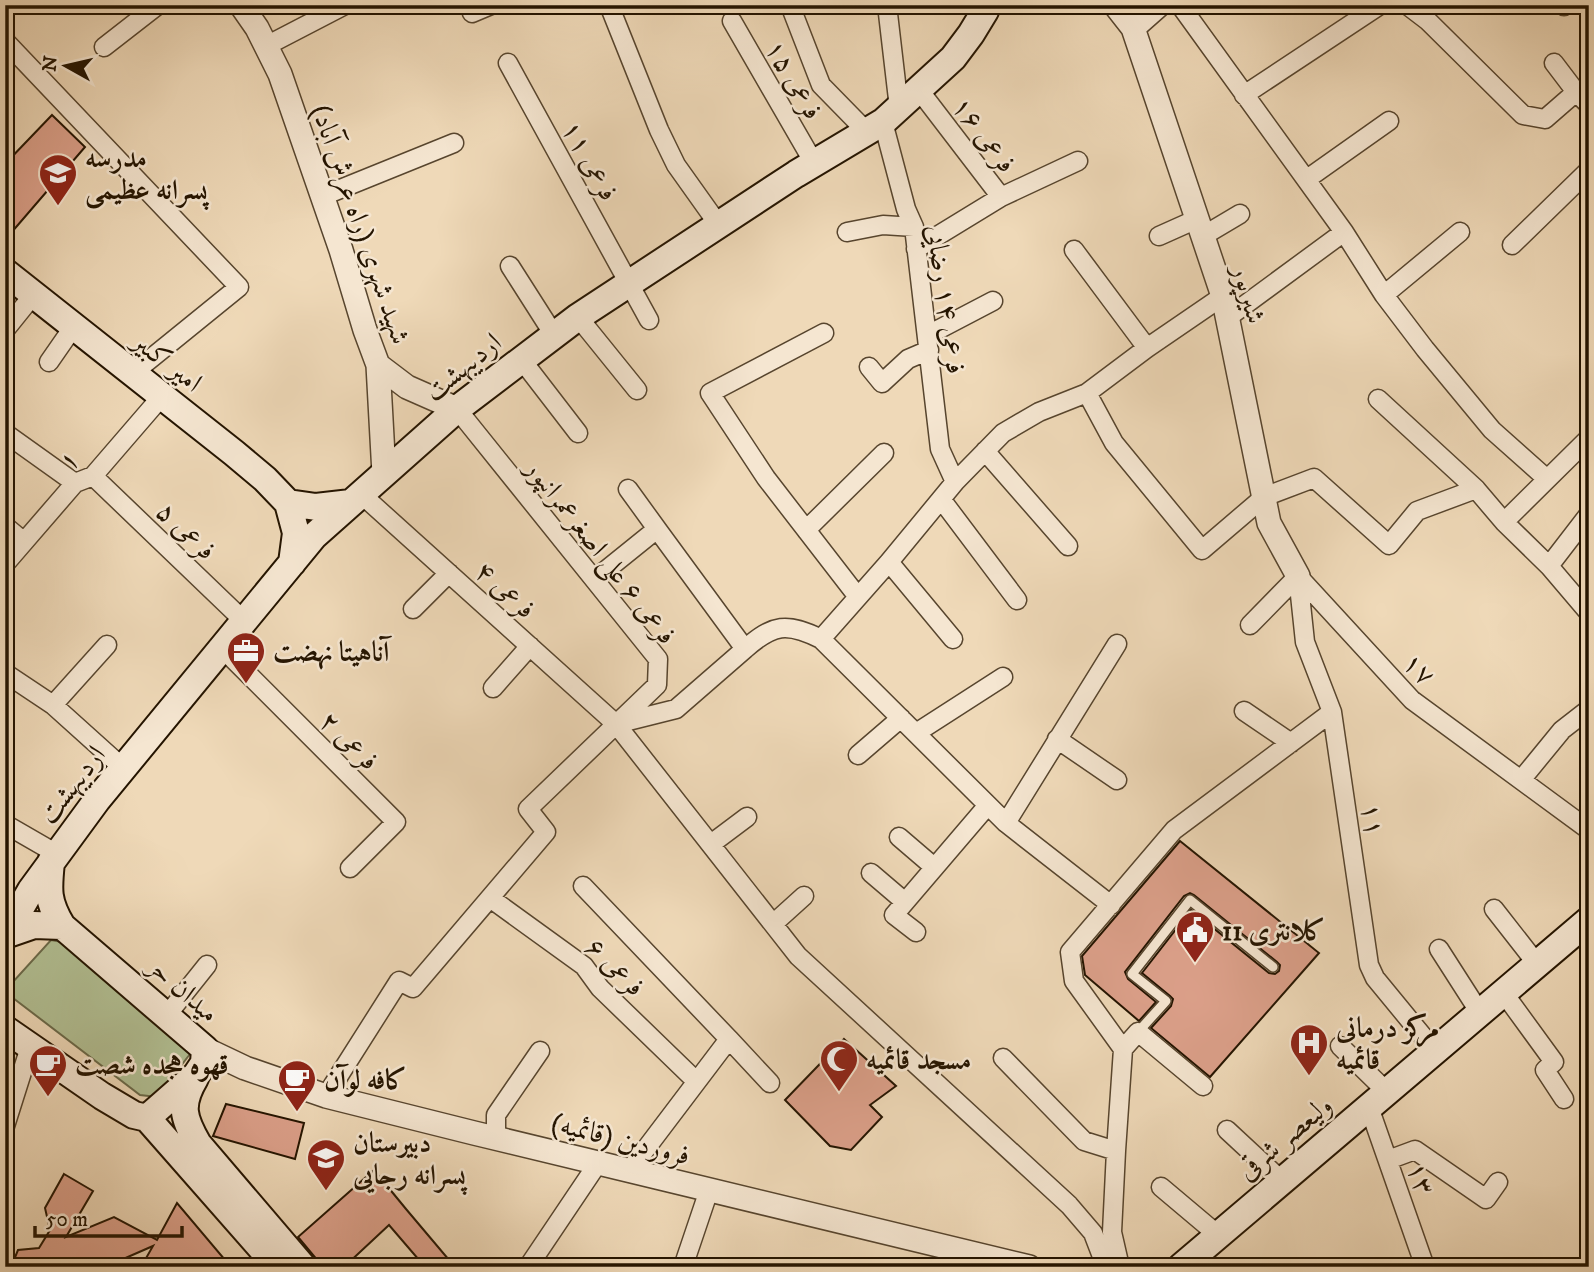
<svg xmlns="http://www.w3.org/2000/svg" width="1594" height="1272" font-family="'IM FELL DW Pica',Amiri,serif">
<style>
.green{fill:#b2c094;stroke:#6b6a4a;stroke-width:2}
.building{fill:#dca08a;stroke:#241400;stroke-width:2}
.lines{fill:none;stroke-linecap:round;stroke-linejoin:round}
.service-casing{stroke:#57452e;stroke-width:12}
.minor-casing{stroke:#57452e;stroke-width:21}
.tertiary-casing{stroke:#57452e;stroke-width:26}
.secondary-casing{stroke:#241400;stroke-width:30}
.service{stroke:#f5e6d1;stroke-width:9}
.minor{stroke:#f5e6d1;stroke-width:18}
.tertiary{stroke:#f5e6d1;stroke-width:23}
.secondary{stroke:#f5e6d1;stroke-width:26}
.labels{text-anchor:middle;stroke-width:5;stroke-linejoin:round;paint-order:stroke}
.street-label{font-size:28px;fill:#241400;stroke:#f5e6d1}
.poi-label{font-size:28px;font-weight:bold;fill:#241400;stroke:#f5e6d1;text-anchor:start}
</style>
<rect width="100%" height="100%" fill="#efd9b8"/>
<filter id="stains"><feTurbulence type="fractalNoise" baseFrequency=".00286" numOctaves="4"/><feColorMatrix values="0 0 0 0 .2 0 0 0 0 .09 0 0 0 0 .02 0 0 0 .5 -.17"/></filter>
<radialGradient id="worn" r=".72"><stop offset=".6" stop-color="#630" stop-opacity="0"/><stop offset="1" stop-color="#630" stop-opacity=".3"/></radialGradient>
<path class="green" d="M51 940 62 942 184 1043 190 1054 157 1097 140 1095 13 998 11 984Z"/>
<path class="building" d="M52 115 85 147 5 240V164Z
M1180 841 1319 953 1210 1077 1151 1028 1171 1006 1173 999 1170 996 1142 973 1191 910 1269 973 1275 974 1279 971 1280 965 1277 962 1194 895 1190 893 1184 896 1125 972 1128 979 1156 1002 1139 1021 1085 975 1082 956Z
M844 1039 896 1086 870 1105 882 1117 851 1150 830 1146 785 1100Z
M226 1104 304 1123 295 1159 213 1136Z
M374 1170 406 1209 455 1267H425L389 1225 344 1267H323L298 1237Z
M64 1174 93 1191 66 1237 114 1217 157 1240 177 1203 231 1267H141L153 1246 105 1267H11L18 1250 39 1248 50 1230 45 1208Z"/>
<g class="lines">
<defs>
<path id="service" d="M1138 1032 1166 1001 1132 974 1190 900 1273 967"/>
<path id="minor" d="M609 5 659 130 676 165 718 224
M790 5 821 85 867 132
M887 5 899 108
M1180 5 1344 232 1384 295 1425 349 1492 430 1547 479
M1407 5 1428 21 1523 115 1545 119 1576 92
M1564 6 1565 5
M472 13 491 5
M732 21 814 163
M5 41 239 287 133 373
M266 46 345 5
M104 47 158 5
M508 63 649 320
M1554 63 1576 92 1589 105
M1244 95 1380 5
M883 122 906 209 914 227 940 449 955 482
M1307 179 1389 121
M323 196 454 143
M1001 197 1078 161
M847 232 883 225 914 227
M1159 236 1197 219
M1203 236 1240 214
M1512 245 1589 170
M916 249 1001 197 919 90
M1074 250 1147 348
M510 266 554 335
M1384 295 1460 232
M578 317 637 390
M1227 318 1344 232
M5 330 34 294
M824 333 710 393 766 478 858 597
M928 335 993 301
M521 359 578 433
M49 362 74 326
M869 367 882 383 908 359 929 350
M1087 393 1114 443 1202 550 1264 497 1314 478 1389 545 1417 511 1476 489
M1378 399 1476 489 1504 522
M5 433 75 483
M1589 438 1504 522 1549 566 1589 613
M985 451 1068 546
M93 476 244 621
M361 494 616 724 798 956 1069 1205 1093 1233 1106 1267
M941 499 1017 600
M5 526 24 542
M806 530 884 453
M889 562 953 639
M5 564 75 483 93 476 162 396
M1549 566 1589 514
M1298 576 1305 642 1332 712 1369 965 1375 978 1435 1051
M1298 576 1412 700 1589 830
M595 579 657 529 628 489
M413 609 449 573
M1250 625 1298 576
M821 639 889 562 955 482 1003 433 1039 412 1087 393 1147 348 1223 296
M222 648 396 822 350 868
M745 649C773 624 787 622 821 639L1006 823 1111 905
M5 673 53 705 123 768
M493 688 530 646
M53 705 107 645
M1244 711 1291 743
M620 723 676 709 745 649 657 529
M916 733 1003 677
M1057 739 1117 780
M858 755 901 718
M1521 780 1562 730 1589 709
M1006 823 1117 644
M5 824 57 854
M899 837 934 867
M711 844 747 817
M871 873 905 902
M583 886 729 1039 629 1171
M490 898 584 966 600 988 696 1081
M1494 909 1537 964
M773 924 804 896
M916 932 894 915 988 805
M1439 949 1480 1013
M1503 992 1554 1062 1545 1070 1564 1099
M167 1015 207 965
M729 1039 770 1083
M1340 1046 1387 1092
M1123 1049 1138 1032 1203 1086
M1003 1058 1084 1141 1116 1151
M326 1096 399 981 413 988 546 832 528 809 657 685 658 659 457 409
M1369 1107 1425 1267
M5 1126 30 1047
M1227 1130 1282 1181
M496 1139V1115L540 1051
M1388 1160 1415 1150 1486 1199 1498 1182
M1161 1187 1218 1235
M528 1267 598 1163
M683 1267 709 1190
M1120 1267 1112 1232 1116 1151 1123 1049 1074 981 1070 952 1174 830 1332 712"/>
<path id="tertiary" d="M241 5 257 28 280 74 341 250 365 330 378 365 384 474
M1115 5 1133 28 1223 296 1269 523 1298 576
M1133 28 1159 5
M378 365 407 387 457 409
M205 1049 245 1068 326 1096 474 1133 1029 1267"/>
<path id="secondary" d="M5 272 234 453 265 479 288 503
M292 563 296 533 288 503 316 507 351 503
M51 862C48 890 47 901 62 926
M5 935 31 890 97 800 314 536 457 409 578 317 796 174 883 122 953 58 971 34 985 11 986 5
M5 935 34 925 62 926 205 1049 204 1063 196 1075 147 1118 134 1115 102 1096 5 1029
M195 1078C179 1105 183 1118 198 1144L303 1267
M147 1118 278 1267
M1181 1267 1589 920"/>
</defs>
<use href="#service" class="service-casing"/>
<use href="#minor" class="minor-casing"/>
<use href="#tertiary" class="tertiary-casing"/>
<use href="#secondary" class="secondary-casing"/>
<use href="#service" class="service"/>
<use href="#minor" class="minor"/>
<use href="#tertiary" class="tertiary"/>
<use href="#secondary" class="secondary"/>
</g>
<defs>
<symbol id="school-pin" viewBox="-11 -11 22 30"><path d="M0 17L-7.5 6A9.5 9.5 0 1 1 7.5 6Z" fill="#8f2418" stroke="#f5e6d1"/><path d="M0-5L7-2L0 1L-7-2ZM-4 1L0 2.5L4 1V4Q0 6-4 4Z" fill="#fff"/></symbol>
<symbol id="office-pin" viewBox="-11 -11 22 30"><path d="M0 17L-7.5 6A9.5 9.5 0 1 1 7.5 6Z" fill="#8f2418" stroke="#f5e6d1"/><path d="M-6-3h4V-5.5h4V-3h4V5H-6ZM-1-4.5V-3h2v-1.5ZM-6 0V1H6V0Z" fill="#fff"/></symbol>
<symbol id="civic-pin" viewBox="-11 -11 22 30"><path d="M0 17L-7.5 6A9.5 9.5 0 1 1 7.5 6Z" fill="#8f2418" stroke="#f5e6d1"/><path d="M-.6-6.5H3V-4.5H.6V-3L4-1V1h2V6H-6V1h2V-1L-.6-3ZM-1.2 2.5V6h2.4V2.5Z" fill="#fff"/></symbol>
<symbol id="hospital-pin" viewBox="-11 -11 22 30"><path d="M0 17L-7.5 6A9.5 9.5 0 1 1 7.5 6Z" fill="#8f2418" stroke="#f5e6d1"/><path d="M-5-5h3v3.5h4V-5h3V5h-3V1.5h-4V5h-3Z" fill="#fff"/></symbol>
<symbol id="mosque-pin" viewBox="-11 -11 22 30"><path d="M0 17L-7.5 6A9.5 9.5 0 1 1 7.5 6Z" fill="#8f2418" stroke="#f5e6d1"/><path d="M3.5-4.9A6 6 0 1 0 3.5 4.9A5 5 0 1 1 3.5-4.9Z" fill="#fff"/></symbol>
<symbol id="cafe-pin" viewBox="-11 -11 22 30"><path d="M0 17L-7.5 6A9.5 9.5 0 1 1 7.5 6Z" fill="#8f2418" stroke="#f5e6d1"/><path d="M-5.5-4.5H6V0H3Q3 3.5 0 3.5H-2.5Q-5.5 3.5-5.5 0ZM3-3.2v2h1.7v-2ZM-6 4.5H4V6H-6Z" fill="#fff"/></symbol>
</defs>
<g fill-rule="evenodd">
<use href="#school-pin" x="36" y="151" width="44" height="60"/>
<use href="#office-pin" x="224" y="629" width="44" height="60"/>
<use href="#civic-pin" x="1173" y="908" width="44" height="60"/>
<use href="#hospital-pin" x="1287" y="1021" width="44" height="60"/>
<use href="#mosque-pin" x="817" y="1037" width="44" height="60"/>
<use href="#cafe-pin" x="26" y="1042" width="44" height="60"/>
<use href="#cafe-pin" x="275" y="1057" width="44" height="60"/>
<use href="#school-pin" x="304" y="1136" width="44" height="60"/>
</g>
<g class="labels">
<g class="street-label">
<text transform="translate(795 79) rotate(60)" y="10">فرعی ۱۵</text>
<text transform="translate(985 134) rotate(53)" y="10">فرعی ۱۶</text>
<text transform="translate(591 160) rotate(61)" y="10">فرعی ۱۱</text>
<text transform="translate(362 224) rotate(71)" y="10">شهید شهری (راه عرش آباد)</text>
<text transform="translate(1250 294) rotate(75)" y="10">شیرپور</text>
<text transform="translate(947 299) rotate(82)" y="10">فرعی ۱۴ رضایی</text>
<text transform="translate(168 361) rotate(38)" y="10">امیر کبیر</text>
<text transform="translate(462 366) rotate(-39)" y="10">اردیبهشت</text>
<text transform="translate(68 459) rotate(-38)" y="10">۱</text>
<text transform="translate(187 530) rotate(44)" y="10">فرعی ۵</text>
<text transform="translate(602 551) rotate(52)" y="10">فرعی ۶ علی اصغرعمرانپور</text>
<text transform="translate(506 589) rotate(42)" y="10">فرعی ۴</text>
<text transform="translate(1420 668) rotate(45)" y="10">۱۷</text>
<text transform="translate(350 740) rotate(45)" y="10">فرعی ۲</text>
<text transform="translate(71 784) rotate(-52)" y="10">اردیبهشت</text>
<text transform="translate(1374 819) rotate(82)" y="10">۱۱</text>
<text transform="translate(616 966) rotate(45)" y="10">فرعی ۶</text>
<text transform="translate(184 989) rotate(41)" y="10">میدان حر</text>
<text transform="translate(1284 1137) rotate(-40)" y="10">ولیعصر شرقی</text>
<text transform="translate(621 1138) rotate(14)" y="10">فروردین (قائمیه)</text>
<text transform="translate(1422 1178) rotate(71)" y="10">۱۳</text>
</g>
<g class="poi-label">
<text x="85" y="167">مدرسه<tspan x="85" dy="32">پسرانه عظیمی</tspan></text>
<text x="273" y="661">آناهیتا نهضت</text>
<text x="1222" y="940">کلانتری 11</text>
<text x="1336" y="1037">مرکز درمانی<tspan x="1336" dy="32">قائمیه</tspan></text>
<text x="866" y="1069">مسجد قائمیه</text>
<text x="75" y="1074">قهوه هجده شصت</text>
<text x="324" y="1089">کافه لوآن</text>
<text x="353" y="1152">دبیرستان<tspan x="353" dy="32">پسرانه رجایی</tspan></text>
</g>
</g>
<rect width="1594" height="1272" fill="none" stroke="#efd9b8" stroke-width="28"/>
<rect x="7" y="7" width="1580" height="1258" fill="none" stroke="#241400" stroke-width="3.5"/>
<rect x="14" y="14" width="1566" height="1244" fill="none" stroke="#241400" stroke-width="2"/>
<g transform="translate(66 66) rotate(278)" stroke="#f5e6d1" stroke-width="5" paint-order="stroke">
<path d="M0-5L12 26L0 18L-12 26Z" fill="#241400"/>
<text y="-10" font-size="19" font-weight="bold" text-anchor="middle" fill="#241400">N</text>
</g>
<path d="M35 1226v10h147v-10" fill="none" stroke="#241400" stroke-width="3.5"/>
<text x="46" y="1226" font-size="21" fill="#241400" stroke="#f5e6d1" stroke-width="5" paint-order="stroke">50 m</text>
<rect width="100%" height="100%" filter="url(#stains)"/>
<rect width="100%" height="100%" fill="url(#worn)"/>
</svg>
